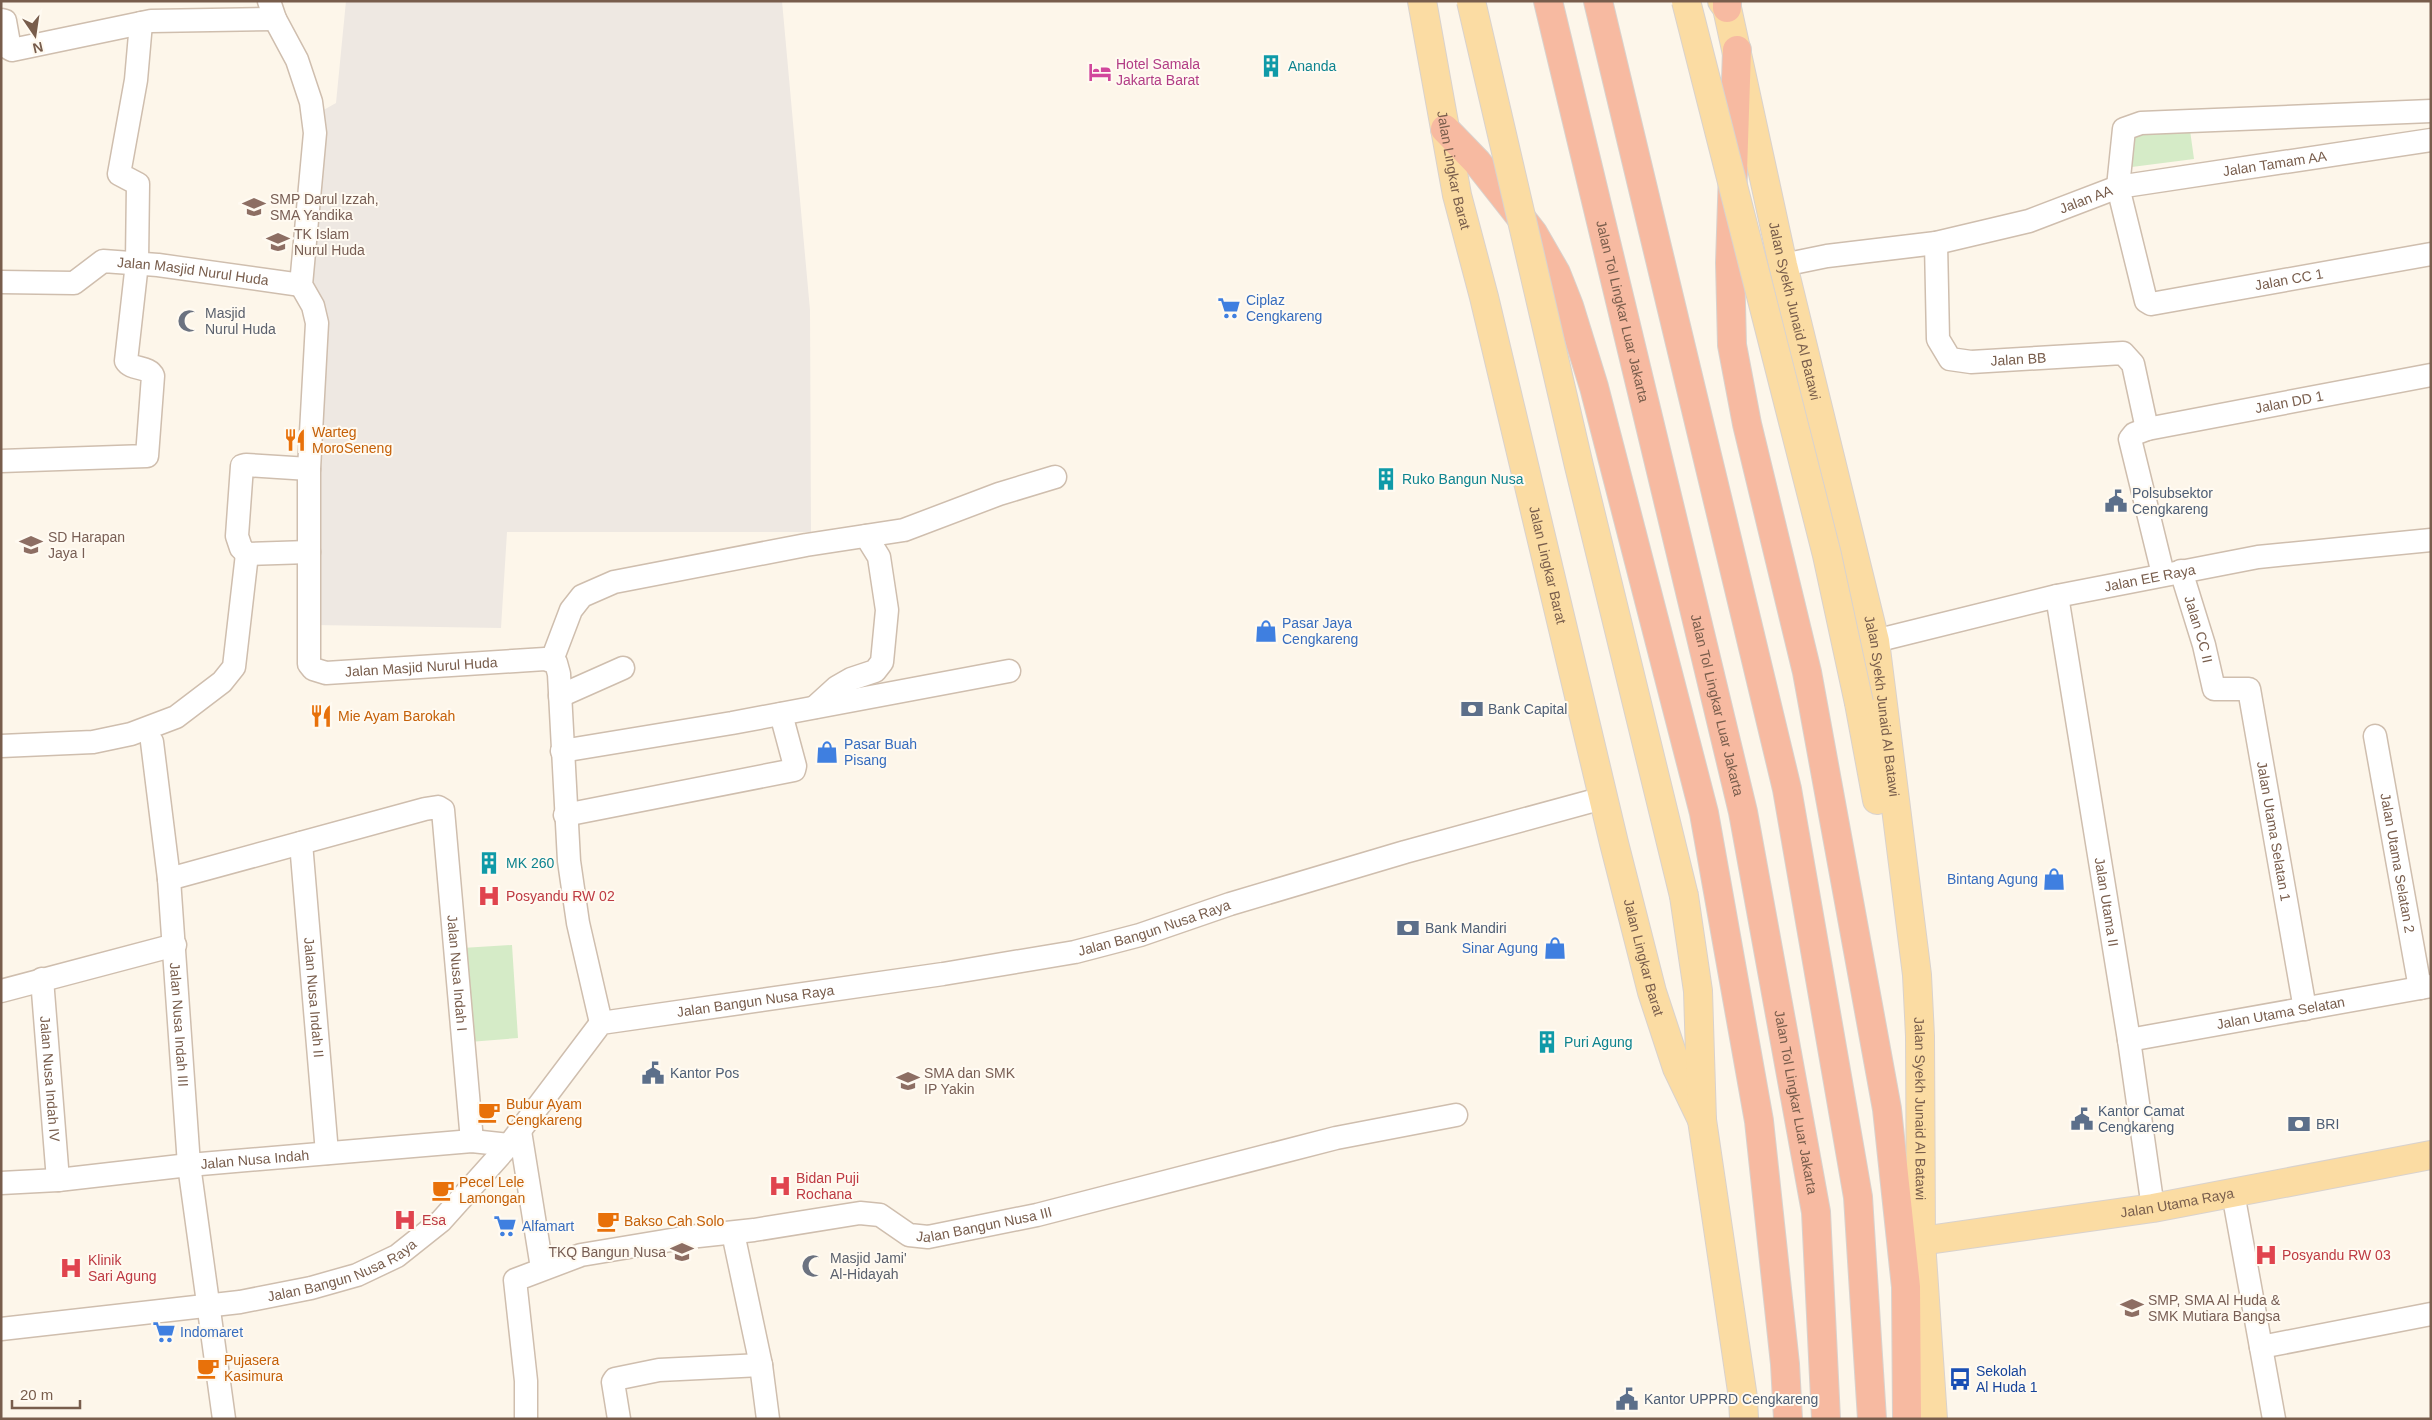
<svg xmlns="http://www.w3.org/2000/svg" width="2432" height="1420" font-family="Arial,sans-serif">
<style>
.industrial{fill:#eee8e2}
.green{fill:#d5ebc7}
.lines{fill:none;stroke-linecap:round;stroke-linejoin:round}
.minor-casing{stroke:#cfbeae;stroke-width:25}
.major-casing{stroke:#d9d2cd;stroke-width:30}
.highway-casing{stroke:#d9d2cd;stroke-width:30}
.minor{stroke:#fff;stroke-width:22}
.major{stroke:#fbdca3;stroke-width:28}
.highway{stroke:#f7baa1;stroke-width:28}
.major-bridge-casing{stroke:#d9d2cd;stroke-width:30;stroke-linecap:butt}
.major-bridge{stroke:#fbdca3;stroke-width:28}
.labels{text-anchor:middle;stroke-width:4;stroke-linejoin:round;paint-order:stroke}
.hotel-label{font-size:14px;fill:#b23c85;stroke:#fffaf1;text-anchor:start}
.culture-label{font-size:14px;fill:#0d838f;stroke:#fffaf1;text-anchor:start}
.street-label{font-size:14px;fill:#785d4c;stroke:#fffaf1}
.education-label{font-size:14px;fill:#785e54;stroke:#fffaf1;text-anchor:start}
.shop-label{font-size:14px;fill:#366cbe;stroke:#fffaf1;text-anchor:start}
.worship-label{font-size:14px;fill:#5b616d;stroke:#fffaf1;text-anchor:start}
.food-label{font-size:14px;fill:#c56008;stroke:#fffaf1;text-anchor:start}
.service-label{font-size:14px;fill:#4e5e75;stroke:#fffaf1;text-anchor:start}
.health-label{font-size:14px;fill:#be3a42;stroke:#fffaf1;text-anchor:start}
.transit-label{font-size:14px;fill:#164399;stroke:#fffaf1;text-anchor:start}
</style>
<rect width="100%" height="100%" fill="#fdf6ea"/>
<path class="industrial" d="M346 1H782L810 310 811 532H507L501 628 315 625 324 338 303 306 320 112 336 103Z"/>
<path class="green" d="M2189 123 2194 159 2124 168 2120 132Z
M512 945 518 1038 469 1042 462 948Z"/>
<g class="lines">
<defs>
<g id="minor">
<path id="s1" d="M269 1 275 19 297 60 311 102 315 133 301 285 313 306 317 323 309 469V664L313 669 326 673 545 659 556 663 559 674 569 861 578 923 601 1023"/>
<path d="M1 20 5 21 10 49 12 50 151 21 275 19"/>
<path id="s2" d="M2431 111 2141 123 2124 129 2118 187 2146 301 2151 304 2431 254"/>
<path id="s3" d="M1936 243 1938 339 1950 359 1971 362 2123 353 2133 364 2147 429"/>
<path id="s4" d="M1783 265 1827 256 1936 243 2029 221 2118 187 2431 140"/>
<path id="s5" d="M1 282 74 283 103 261 158 265 301 285"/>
<path d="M1 461 147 456 153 376C149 366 131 370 126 361L137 263 138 184 119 174 136 80 141 23"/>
<path d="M309 552 247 554 241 548 237 536 242 466 246 465 309 469"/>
<path id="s6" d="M2181 571 2204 645 2214 689H2249L2305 1009"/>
<path id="s7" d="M2163 574 2130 439 2134 434 2147 429 2431 375"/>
<path id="s8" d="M2057 596 2129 1040 2153 1208"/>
<path id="s9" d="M1875 641 2057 596 2258 557 2431 540"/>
<path d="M552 660 571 610 582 596 614 582 806 545 904 530 999 494 1055 477"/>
<path d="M560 696 623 668"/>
<path d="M815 707 837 687 851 679 875 671 882 662 887 610 879 557 866 536"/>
<path id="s10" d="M2375 736 2420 988"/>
<path id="s11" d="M152 742 169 879 189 1165 224 1419"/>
<path d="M1 746 93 742 131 734 176 717 222 682 234 667 247 554"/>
<path d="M562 751 732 723 1009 671"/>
<path d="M565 815 794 770 795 766 781 714"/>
<path id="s12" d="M301 843 327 1153"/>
<path id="s13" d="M169 879 425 809 438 807 443 810 472 1141"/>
<path id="s14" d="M42 979 58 1180"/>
<path d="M1 991 175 945"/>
<path id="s15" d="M2129 1040 2431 986"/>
<path d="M520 1131 542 1268"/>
<path id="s16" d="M1 1183 58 1180 189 1165 472 1141 509 1145"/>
<path d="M2233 1193 2274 1419"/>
<path d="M733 1233 761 1365 768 1419"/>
<path id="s17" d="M1 1329 240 1302 311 1288 357 1275 397 1256 441 1221 509 1145 601 1023 943 974 1075 952 1140 935 1230 904 1405 852 1603 798"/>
<path d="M2261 1347 2431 1314"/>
<path id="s18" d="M526 1419V1381L515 1280 581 1255 689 1237 754 1230 860 1213 880 1215 909 1235 928 1237 1037 1215 1336 1138 1456 1115"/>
<path d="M619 1419 613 1382 615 1379 659 1370 761 1365"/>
</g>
<g id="major">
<path id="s19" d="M1422 1 1457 195 1484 297 1614 843 1652 992 1677 1068 1702 1120"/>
<path id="s20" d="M1722 1 1727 8 1783 265 1875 641 1917 975 1920 1036 1921 1241 1933 1419"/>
<path d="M1859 703 1877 800"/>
<path d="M1684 896 1698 991 1702 1120 1743 1398 1744 1419"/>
<path id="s21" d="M1921 1241 2153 1208 2431 1155"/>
</g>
<g id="highway">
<path id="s22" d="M1548 1 1743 812 1816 1212 1826 1419"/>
<path d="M1598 1 1787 789 1858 1197 1872 1419"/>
<path d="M1727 8V1"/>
<path d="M1737 50 1730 263 1732 345 1747 424 1807 672 1887 1109 1906 1287 1907 1419"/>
<path d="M1445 129 1477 162 1533 233 1556 273 1569 306 1594 387 1704 813 1759 1121 1785 1364 1788 1419"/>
</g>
</defs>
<use href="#minor" class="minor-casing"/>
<use href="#major" class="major-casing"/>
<use href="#highway" class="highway-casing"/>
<use href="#minor" class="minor"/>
<use href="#major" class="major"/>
<use href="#highway" class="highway"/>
<defs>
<path id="major-bridge" d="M1471 1 1579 466 1684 896
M1686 1 1827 555 1859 703"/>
</defs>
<use href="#major-bridge" class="major-bridge-casing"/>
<use href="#major-bridge" class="major-bridge"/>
</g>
<defs>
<symbol id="building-bare" viewBox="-9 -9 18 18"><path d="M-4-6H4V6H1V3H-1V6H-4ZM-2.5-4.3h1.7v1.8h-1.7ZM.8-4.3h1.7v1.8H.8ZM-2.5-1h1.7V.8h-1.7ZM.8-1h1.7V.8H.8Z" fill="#0f9aa8" stroke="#fffaf1" stroke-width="2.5" paint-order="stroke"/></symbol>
<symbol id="hotel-bare" viewBox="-9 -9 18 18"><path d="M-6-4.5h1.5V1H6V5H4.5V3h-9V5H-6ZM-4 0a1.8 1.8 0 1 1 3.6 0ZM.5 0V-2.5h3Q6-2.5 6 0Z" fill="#d1479c" stroke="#fffaf1" stroke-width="2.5" paint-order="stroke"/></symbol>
<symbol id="school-bare" viewBox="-9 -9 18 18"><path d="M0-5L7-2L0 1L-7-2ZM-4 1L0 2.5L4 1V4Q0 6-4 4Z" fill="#8d6e63" stroke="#fffaf1" stroke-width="2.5" paint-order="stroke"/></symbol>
<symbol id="supermarket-bare" viewBox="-9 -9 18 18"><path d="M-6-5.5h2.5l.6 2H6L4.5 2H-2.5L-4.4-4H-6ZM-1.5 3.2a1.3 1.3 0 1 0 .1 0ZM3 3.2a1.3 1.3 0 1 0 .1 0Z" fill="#3f7fe0" stroke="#fffaf1" stroke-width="2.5" paint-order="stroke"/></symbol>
<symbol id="mosque-bare" viewBox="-9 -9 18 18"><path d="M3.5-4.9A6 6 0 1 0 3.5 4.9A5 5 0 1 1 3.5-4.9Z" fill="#6b7280" stroke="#fffaf1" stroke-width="2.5" paint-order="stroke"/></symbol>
<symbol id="restaurant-bare" viewBox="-9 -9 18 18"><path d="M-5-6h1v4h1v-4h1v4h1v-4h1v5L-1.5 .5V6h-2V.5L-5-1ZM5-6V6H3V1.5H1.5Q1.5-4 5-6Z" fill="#e8710a" stroke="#fffaf1" stroke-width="2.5" paint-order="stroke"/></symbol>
<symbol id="civic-bare" viewBox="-9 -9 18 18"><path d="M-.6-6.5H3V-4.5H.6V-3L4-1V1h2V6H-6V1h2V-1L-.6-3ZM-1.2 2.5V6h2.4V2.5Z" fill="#5c6f8a" stroke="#fffaf1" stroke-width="2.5" paint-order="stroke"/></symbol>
<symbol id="shop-bare" viewBox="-9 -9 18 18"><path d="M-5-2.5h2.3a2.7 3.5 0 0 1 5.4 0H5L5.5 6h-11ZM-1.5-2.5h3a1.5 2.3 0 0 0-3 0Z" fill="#3f7fe0" stroke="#fffaf1" stroke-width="2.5" paint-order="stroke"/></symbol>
<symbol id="bank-bare" viewBox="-9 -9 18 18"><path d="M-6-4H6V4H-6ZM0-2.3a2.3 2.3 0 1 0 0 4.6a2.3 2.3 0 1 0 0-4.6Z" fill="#5c6f8a" stroke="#fffaf1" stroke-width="2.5" paint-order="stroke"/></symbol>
<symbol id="hospital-bare" viewBox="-9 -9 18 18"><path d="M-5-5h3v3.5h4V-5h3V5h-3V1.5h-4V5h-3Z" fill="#e0444e" stroke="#fffaf1" stroke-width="2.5" paint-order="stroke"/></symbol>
<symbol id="cafe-bare" viewBox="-9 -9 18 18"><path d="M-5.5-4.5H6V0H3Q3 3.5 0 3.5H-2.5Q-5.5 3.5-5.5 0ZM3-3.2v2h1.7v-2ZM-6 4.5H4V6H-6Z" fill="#e8710a" stroke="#fffaf1" stroke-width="2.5" paint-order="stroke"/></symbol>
<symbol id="bus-bare" viewBox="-9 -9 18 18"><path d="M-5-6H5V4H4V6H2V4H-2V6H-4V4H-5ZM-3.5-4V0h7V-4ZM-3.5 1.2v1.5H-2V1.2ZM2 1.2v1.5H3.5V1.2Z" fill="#1a4fb4" stroke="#fffaf1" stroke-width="2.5" paint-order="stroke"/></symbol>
</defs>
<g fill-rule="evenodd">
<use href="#building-bare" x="1255" y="50" width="32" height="32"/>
<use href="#hotel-bare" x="1084" y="56" width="32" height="32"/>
<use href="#school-bare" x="238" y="191" width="32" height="32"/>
<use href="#school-bare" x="262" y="226" width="32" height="32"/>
<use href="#supermarket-bare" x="1213" y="292" width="32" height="32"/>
<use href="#mosque-bare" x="173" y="305" width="32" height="32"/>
<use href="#restaurant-bare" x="279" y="424" width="32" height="32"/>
<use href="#building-bare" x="1370" y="463" width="32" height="32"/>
<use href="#civic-bare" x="2100" y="485" width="32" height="32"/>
<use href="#school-bare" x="15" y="529" width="32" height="32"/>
<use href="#shop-bare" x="1250" y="615" width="32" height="32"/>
<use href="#bank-bare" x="1456" y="693" width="32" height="32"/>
<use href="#restaurant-bare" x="305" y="700" width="32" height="32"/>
<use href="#shop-bare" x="811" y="736" width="32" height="32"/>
<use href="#building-bare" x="473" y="847" width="32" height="32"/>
<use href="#shop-bare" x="2038" y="863" width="32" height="32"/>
<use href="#hospital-bare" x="473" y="880" width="32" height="32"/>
<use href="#bank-bare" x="1392" y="912" width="32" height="32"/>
<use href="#shop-bare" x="1539" y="932" width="32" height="32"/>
<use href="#building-bare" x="1531" y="1026" width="32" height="32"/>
<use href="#civic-bare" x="637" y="1057" width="32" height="32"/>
<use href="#school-bare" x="892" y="1065" width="32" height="32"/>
<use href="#cafe-bare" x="473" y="1096" width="32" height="32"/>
<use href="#civic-bare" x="2066" y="1103" width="32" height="32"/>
<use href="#bank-bare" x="2283" y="1108" width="32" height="32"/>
<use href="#hospital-bare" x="764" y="1170" width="32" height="32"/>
<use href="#cafe-bare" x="427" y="1174" width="32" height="32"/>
<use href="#hospital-bare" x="389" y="1204" width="32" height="32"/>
<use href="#cafe-bare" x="592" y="1205" width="32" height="32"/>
<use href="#supermarket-bare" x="489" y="1210" width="32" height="32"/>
<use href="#school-bare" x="666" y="1236" width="32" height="32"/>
<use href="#hospital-bare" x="2250" y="1239" width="32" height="32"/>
<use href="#mosque-bare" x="797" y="1250" width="32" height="32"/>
<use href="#hospital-bare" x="55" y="1252" width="32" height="32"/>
<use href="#school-bare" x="2116" y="1292" width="32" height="32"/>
<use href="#supermarket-bare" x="148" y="1316" width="32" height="32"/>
<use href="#cafe-bare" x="192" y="1352" width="32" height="32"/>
<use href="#bus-bare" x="1944" y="1363" width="32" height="32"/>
<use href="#civic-bare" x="1611" y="1383" width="32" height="32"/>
</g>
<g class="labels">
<g class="hotel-label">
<text x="1116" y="69">Hotel Samala<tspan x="1116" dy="16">Jakarta Barat</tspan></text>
</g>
<g class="culture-label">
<text x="1288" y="71">Ananda</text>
<text x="1402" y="484">Ruko Bangun Nusa</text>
<text x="506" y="868">MK 260</text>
<text x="1564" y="1047">Puri Agung</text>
</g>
<g class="street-label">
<text dy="5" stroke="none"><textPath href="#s4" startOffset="504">Jalan Tamam AA</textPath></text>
<text dy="5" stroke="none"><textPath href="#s19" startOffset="172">Jalan Lingkar Barat</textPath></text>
<text dy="5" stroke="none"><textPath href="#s4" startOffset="311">Jalan AA</textPath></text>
<text dy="5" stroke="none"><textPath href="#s5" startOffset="200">Jalan Masjid Nurul Huda</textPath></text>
<text dy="5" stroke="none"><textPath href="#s2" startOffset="630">Jalan CC 1</textPath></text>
<text dy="5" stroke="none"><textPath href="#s22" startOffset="319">Jalan Tol Lingkar Luar Jakarta</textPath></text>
<text dy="5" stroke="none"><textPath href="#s20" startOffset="319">Jalan Syekh Junaid Al Batawi</textPath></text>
<text dy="5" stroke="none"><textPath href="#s3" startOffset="188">Jalan BB</textPath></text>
<text dy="5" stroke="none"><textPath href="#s7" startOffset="304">Jalan DD 1</textPath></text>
<text dy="5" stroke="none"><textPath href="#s19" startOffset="578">Jalan Lingkar Barat</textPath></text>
<text dy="5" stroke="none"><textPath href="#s9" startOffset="282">Jalan EE Raya</textPath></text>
<text dy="5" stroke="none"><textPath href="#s6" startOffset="61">Jalan CC II</textPath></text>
<text dy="5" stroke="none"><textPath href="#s1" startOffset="792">Jalan Masjid Nurul Huda</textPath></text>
<text dy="5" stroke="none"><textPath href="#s22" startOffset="724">Jalan Tol Lingkar Luar Jakarta</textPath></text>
<text dy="5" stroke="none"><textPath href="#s20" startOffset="724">Jalan Syekh Junaid Al Batawi</textPath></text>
<text dy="5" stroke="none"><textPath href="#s6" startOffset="302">Jalan Utama Selatan 1</textPath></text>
<text dy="5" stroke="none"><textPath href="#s10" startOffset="129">Jalan Utama Selatan 2</textPath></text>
<text dy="5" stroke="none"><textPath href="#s8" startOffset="310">Jalan Utama II</textPath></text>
<text dy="5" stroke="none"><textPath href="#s17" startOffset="1278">Jalan Bangun Nusa Raya</textPath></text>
<text dy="5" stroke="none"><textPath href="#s19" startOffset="982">Jalan Lingkar Barat</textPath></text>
<text dy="5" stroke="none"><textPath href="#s13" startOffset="448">Jalan Nusa Indah I</textPath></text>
<text dy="5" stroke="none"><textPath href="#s12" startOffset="155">Jalan Nusa Indah II</textPath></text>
<text dy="5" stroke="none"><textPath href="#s17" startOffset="872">Jalan Bangun Nusa Raya</textPath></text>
<text dy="5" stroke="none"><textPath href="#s15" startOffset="154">Jalan Utama Selatan</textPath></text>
<text dy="5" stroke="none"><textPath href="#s11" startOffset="284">Jalan Nusa Indah III</textPath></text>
<text dy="5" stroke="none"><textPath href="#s14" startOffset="100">Jalan Nusa Indah IV</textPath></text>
<text dy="5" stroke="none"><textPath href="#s22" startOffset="1129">Jalan Tol Lingkar Luar Jakarta</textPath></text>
<text dy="5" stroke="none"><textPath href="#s20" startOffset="1129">Jalan Syekh Junaid Al Batawi</textPath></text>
<text dy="5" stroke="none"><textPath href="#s16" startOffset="255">Jalan Nusa Indah</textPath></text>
<text dy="5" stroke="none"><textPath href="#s21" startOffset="259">Jalan Utama Raya</textPath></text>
<text dy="5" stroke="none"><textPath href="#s18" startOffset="624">Jalan Bangun Nusa III</textPath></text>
<text dy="5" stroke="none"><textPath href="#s17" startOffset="348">Jalan Bangun Nusa Raya</textPath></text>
</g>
<g class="education-label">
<text x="270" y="204">SMP Darul Izzah,<tspan x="270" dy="16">SMA Yandika</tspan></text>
<text x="294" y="239">TK Islam<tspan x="294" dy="16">Nurul Huda</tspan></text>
<text x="48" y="542">SD Harapan<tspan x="48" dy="16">Jaya I</tspan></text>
<text x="924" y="1078">SMA dan SMK<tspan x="924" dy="16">IP Yakin</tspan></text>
<text x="666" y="1257" text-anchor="end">TKQ Bangun Nusa</text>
<text x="2148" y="1305">SMP, SMA Al Huda &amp;<tspan x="2148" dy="16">SMK Mutiara Bangsa</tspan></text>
</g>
<g class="shop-label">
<text x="1246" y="305">Ciplaz<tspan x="1246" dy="16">Cengkareng</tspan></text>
<text x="1282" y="628">Pasar Jaya<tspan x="1282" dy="16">Cengkareng</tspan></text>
<text x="844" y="749">Pasar Buah<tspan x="844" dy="16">Pisang</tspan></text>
<text x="2038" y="884" text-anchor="end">Bintang Agung</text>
<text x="1538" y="953" text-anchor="end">Sinar Agung</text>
<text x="522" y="1231">Alfamart</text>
<text x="180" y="1337">Indomaret</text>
</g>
<g class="worship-label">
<text x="205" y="318">Masjid<tspan x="205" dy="16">Nurul Huda</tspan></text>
<text x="830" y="1263">Masjid Jami'<tspan x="830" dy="16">Al-Hidayah</tspan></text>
</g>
<g class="food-label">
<text x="312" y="437">Warteg<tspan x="312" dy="16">MoroSeneng</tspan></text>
<text x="338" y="721">Mie Ayam Barokah</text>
<text x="506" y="1109">Bubur Ayam<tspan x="506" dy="16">Cengkareng</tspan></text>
<text x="459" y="1187">Pecel Lele<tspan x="459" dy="16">Lamongan</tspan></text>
<text x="624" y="1226">Bakso Cah Solo</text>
<text x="224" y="1365">Pujasera<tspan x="224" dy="16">Kasimura</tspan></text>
</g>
<g class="service-label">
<text x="2132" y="498">Polsubsektor<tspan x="2132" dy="16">Cengkareng</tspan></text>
<text x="1488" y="714">Bank Capital</text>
<text x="1425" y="933">Bank Mandiri</text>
<text x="670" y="1078">Kantor Pos</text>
<text x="2098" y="1116">Kantor Camat<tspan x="2098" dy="16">Cengkareng</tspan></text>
<text x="2316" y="1129">BRI</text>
<text x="1644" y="1404">Kantor UPPRD Cengkareng</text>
</g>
<g class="health-label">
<text x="506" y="901">Posyandu RW 02</text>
<text x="796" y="1183">Bidan Puji<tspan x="796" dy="16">Rochana</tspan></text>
<text x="422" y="1225">Esa</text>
<text x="2282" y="1260">Posyandu RW 03</text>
<text x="88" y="1265">Klinik<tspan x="88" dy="16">Sari Agung</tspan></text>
</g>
<g class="transit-label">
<text x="1976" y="1376">Sekolah<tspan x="1976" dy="16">Al Huda 1</tspan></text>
</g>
</g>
<rect width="2432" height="1420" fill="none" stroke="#785d4c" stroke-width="5"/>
<g transform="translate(35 35) rotate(167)" stroke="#fffaf1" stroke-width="4" paint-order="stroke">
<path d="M0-4L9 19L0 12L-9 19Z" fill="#785d4c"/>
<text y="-8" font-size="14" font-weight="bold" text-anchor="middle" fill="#785d4c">N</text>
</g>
<path d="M12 1400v8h68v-8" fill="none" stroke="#785d4c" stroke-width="2.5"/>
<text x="20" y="1400" font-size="15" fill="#785d4c" stroke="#fffaf1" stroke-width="4" paint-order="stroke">20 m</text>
</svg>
